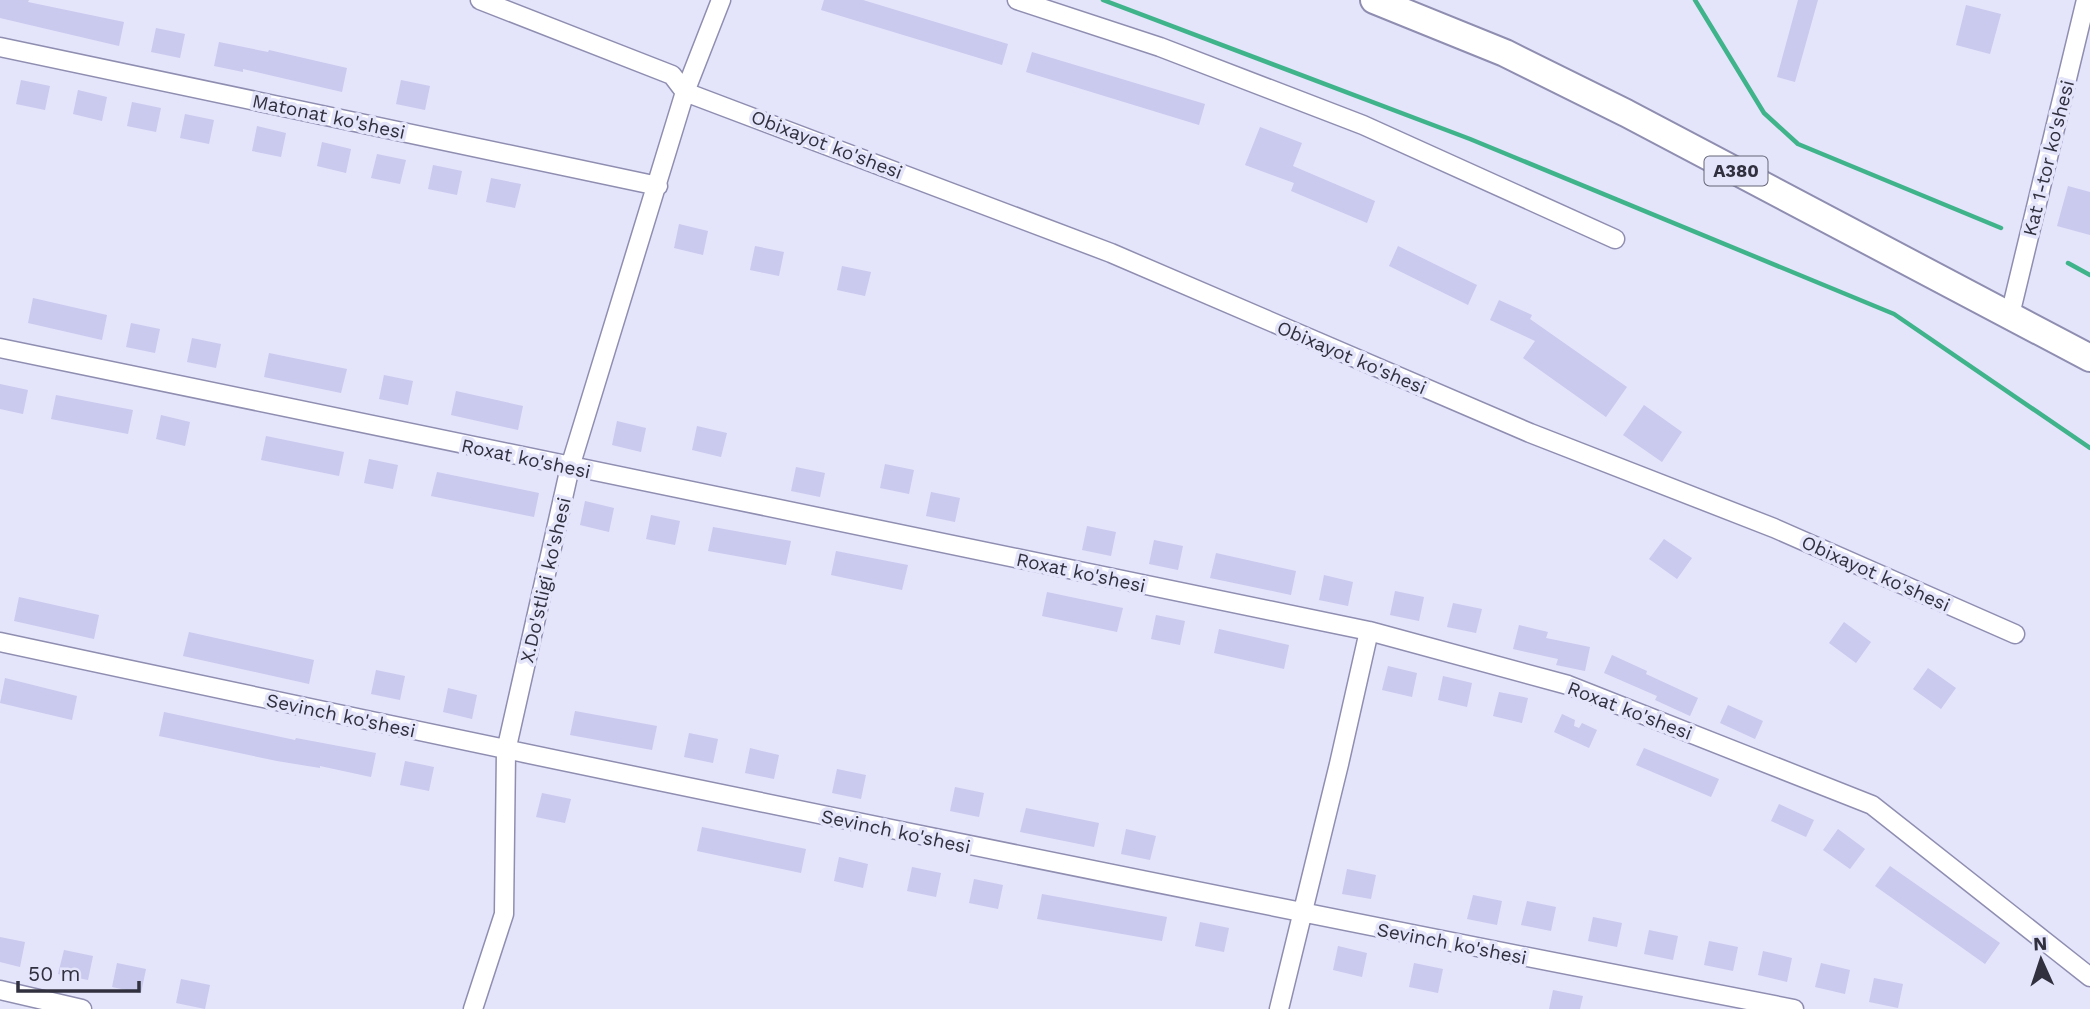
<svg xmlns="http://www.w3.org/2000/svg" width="2090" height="1009" font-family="'Work Sans',sans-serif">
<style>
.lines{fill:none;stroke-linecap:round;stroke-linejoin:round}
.stream{stroke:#3fb38a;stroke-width:4.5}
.building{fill:#cac9ee}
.minor-casing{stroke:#8f8eb1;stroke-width:21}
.highway-casing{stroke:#8f8eb1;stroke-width:30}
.minor{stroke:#fff;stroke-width:18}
.highway{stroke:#fff;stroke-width:26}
.labels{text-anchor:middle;stroke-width:7;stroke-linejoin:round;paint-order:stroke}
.shield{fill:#e4e4fb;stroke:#667;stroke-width:2}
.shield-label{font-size:18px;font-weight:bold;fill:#30303f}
.street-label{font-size:19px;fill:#30303f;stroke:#e4e4fb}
</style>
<rect width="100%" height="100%" fill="#e4e4fb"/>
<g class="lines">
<path class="stream" d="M1103 0 1470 139 1894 314 2090 448
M1695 0 1764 113 1798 144 2001 228
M2068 263 2090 275"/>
</g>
<path class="building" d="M0 0H29L28 2 124 22 119 46 0 18Z
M824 0H863L1008 44 1002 65 821 10Z
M1798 0H1818L1795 82 1777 77Z
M1966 5 2001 14 1990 54 1956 45Z
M156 28 185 34 180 58 151 52Z
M219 42 268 52 269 50 347 68 342 92 243 69V72L214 66Z
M1032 52 1205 104 1199 125 1026 72Z
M21 80 50 86 45 110 16 104Z
M401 80 430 86 425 110 396 104Z
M78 90 107 97 102 121 73 114Z
M132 102 161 108 156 132 127 126Z
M185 114 214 120 209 144 180 138Z
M257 126 286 133 281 157 252 151Z
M1260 127 1302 143 1293 166 1375 201 1367 223 1291 191 1294 183 1245 165Z
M322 142 351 149 346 173 317 166Z
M377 154 406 160 400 184 371 178Z
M433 165 462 171 457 195 428 189Z
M491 178 521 184 515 208 486 202Z
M2068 186 2090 192V235L2057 226Z
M679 224 708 231 703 255 674 248Z
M755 246 784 252 779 276 750 270Z
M1398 246 1477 285 1468 305 1389 266Z
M842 266 871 272 865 296 837 290Z
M33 298 107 315 102 340 28 323Z
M1499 300 1532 315 1530 319 1627 387 1606 417 1523 358 1535 341 1490 320Z
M131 323 160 329 155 353 126 347Z
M192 338 221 344 216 368 187 362Z
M269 353 347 369 341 393 264 377Z
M384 375 413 381 408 405 379 399Z
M0 384 28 390 23 414 0 409Z
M456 391 523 406 518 430 451 415Z
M56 395 133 410 128 434 51 419Z
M1644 405 1682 432 1662 462 1623 435Z
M161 415 190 422 185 446 156 439Z
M617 421 646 428 641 452 612 445Z
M697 426 727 433 721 457 692 450Z
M266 436 344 452 339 476 261 460Z
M369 459 398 465 393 489 364 483Z
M885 464 914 470 909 494 880 488Z
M796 467 825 473 820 497 791 491Z
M437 472 539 493 534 517 431 496Z
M931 492 960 498 955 522 926 516Z
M585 501 614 508 609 532 580 525Z
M651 515 680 521 675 545 646 539Z
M1087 526 1116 532 1111 556 1082 550Z
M713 527 791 541 786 565 708 551Z
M1664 539 1692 558 1677 579 1649 559Z
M1154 540 1183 546 1178 570 1149 564Z
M836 551 908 565 902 590 831 575Z
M1216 553 1296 571 1291 595 1210 578Z
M1324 575 1353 582 1348 606 1319 600Z
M1395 591 1424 597 1419 621 1390 615Z
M1047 592 1123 608 1117 632 1042 616Z
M19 597 99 615 94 639 14 621Z
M1453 603 1482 609 1476 633 1447 627Z
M1156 615 1185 621 1180 645 1151 639Z
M1844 622 1871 642 1856 663 1829 643Z
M1519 625 1548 632 1546 638 1590 647 1585 671 1556 665 1558 659 1513 649Z
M1219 629 1289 645 1284 669 1214 653Z
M189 632 314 660 309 684 183 656Z
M1612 655 1647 671 1646 674 1698 698 1690 716 1655 700 1657 696 1604 673Z
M1388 666 1417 673 1412 697 1382 690Z
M1928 668 1956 688 1941 709 1913 689Z
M376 670 405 676 400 700 371 694Z
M1443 676 1472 683 1467 707 1438 700Z
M5 678 77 696 72 720 0 703Z
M448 688 477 695 472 719 443 712Z
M1499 692 1528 698 1522 723 1493 716Z
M1728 705 1763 721 1755 739 1720 723Z
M575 711 657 726 652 750 570 735Z
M164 712 295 740 296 738 376 753 371 777 320 766V768L277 761 159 736Z
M1562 714 1575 720 1574 726 1579 728 1582 723 1597 730 1589 748 1554 732Z
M689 733 718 739 713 763 684 757Z
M750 748 779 755 774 779 745 773Z
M1644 748 1719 779 1711 797 1636 765Z
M405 761 434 767 429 791 400 785Z
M837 769 866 775 861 799 832 793Z
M955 787 984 793 979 817 950 811Z
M542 793 571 799 565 823 536 817Z
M1779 804 1814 820 1806 837 1771 821Z
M1026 808 1099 823 1094 847 1020 832Z
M702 827 806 849 801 873 697 851Z
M1126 829 1156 836 1150 860 1121 854Z
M1838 829 1865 849 1850 869 1823 850Z
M839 857 868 864 863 888 834 881Z
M1890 866 2000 943 1985 964 1875 886Z
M912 867 941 873 936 897 907 891Z
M1347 869 1376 875 1371 899 1342 894Z
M974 879 1003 885 998 909 969 903Z
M1042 894 1167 917 1162 941 1037 919Z
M1473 895 1502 901 1497 925 1467 919Z
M1527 901 1556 907 1551 931 1521 925Z
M1593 917 1622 923 1617 947 1588 941Z
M1200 922 1229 928 1224 952 1195 946Z
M1649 930 1678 936 1673 960 1644 954Z
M0 937 25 942 20 967 0 962Z
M1709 941 1738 947 1733 971 1704 965Z
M1338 946 1367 953 1362 977 1333 970Z
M64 950 93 956 88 980 58 974Z
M1763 951 1792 958 1787 982 1758 975Z
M117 963 146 969 141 993 112 987Z
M1414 963 1443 969 1438 993 1409 987Z
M1821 963 1850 970 1845 994 1815 987Z
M1874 978 1903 984 1898 1008 1869 1002Z
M181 979 210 985 205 1009 176 1003Z
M1553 990 1583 996 1580 1009H1549Z"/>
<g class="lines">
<defs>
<path id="minor" d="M480 0 672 75 685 92 1111 253 1530 433 1774 528 2015 634
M1017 0 1160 47 1363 125 1615 239
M0 47 658 186
M2010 315 2086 0
M0 348 1369 631 1568 685 1872 805 2090 977
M0 642C597 770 1195 893 1794 1009
M0 990 82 1009
M473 1009 504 914 506 751 570 467 685 92 721 0
M1279 1009 1339 764 1369 631"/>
<path id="highway" d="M1374 0 1505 53 1626 113 2090 358"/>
</defs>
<use href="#minor" class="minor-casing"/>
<use href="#highway" class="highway-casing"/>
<use href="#minor" class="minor"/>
<use href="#highway" class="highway"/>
</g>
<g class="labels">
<rect class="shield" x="1704.5" y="156.5" width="63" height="29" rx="5"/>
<g class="shield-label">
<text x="1736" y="177">A380</text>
</g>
<g class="street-label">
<text transform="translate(329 116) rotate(12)" y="7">Matonat ko'shesi</text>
<text transform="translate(827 144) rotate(21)" y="7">Obixayot ko'shesi</text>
<text transform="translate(2048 158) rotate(-76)" y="7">Kat 1-tor ko'shesi</text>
<text transform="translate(1352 357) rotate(23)" y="7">Obixayot ko'shesi</text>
<text transform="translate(526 458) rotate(12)" y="7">Roxat ko'shesi</text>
<text transform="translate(1081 572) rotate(12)" y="7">Roxat ko'shesi</text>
<text transform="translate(1876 573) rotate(24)" y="7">Obixayot ko'shesi</text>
<text transform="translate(545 580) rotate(-77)" y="7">X.Do'stligi ko'shesi</text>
<text transform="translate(1630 710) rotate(21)" y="7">Roxat ko'shesi</text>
<text transform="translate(341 715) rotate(12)" y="7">Sevinch ko'shesi</text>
<text transform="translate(896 831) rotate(12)" y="7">Sevinch ko'shesi</text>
<text transform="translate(1452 943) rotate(11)" y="7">Sevinch ko'shesi</text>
</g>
</g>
<g transform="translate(2041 960) rotate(357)" stroke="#e4e4fb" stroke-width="5" paint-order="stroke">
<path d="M0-5L12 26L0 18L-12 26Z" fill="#30303f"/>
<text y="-10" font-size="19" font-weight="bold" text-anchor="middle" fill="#30303f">N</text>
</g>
<path d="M18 981v10h121v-10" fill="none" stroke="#30303f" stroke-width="3.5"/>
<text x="28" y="981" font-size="21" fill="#30303f" stroke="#e4e4fb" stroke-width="5" paint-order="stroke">50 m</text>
</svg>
